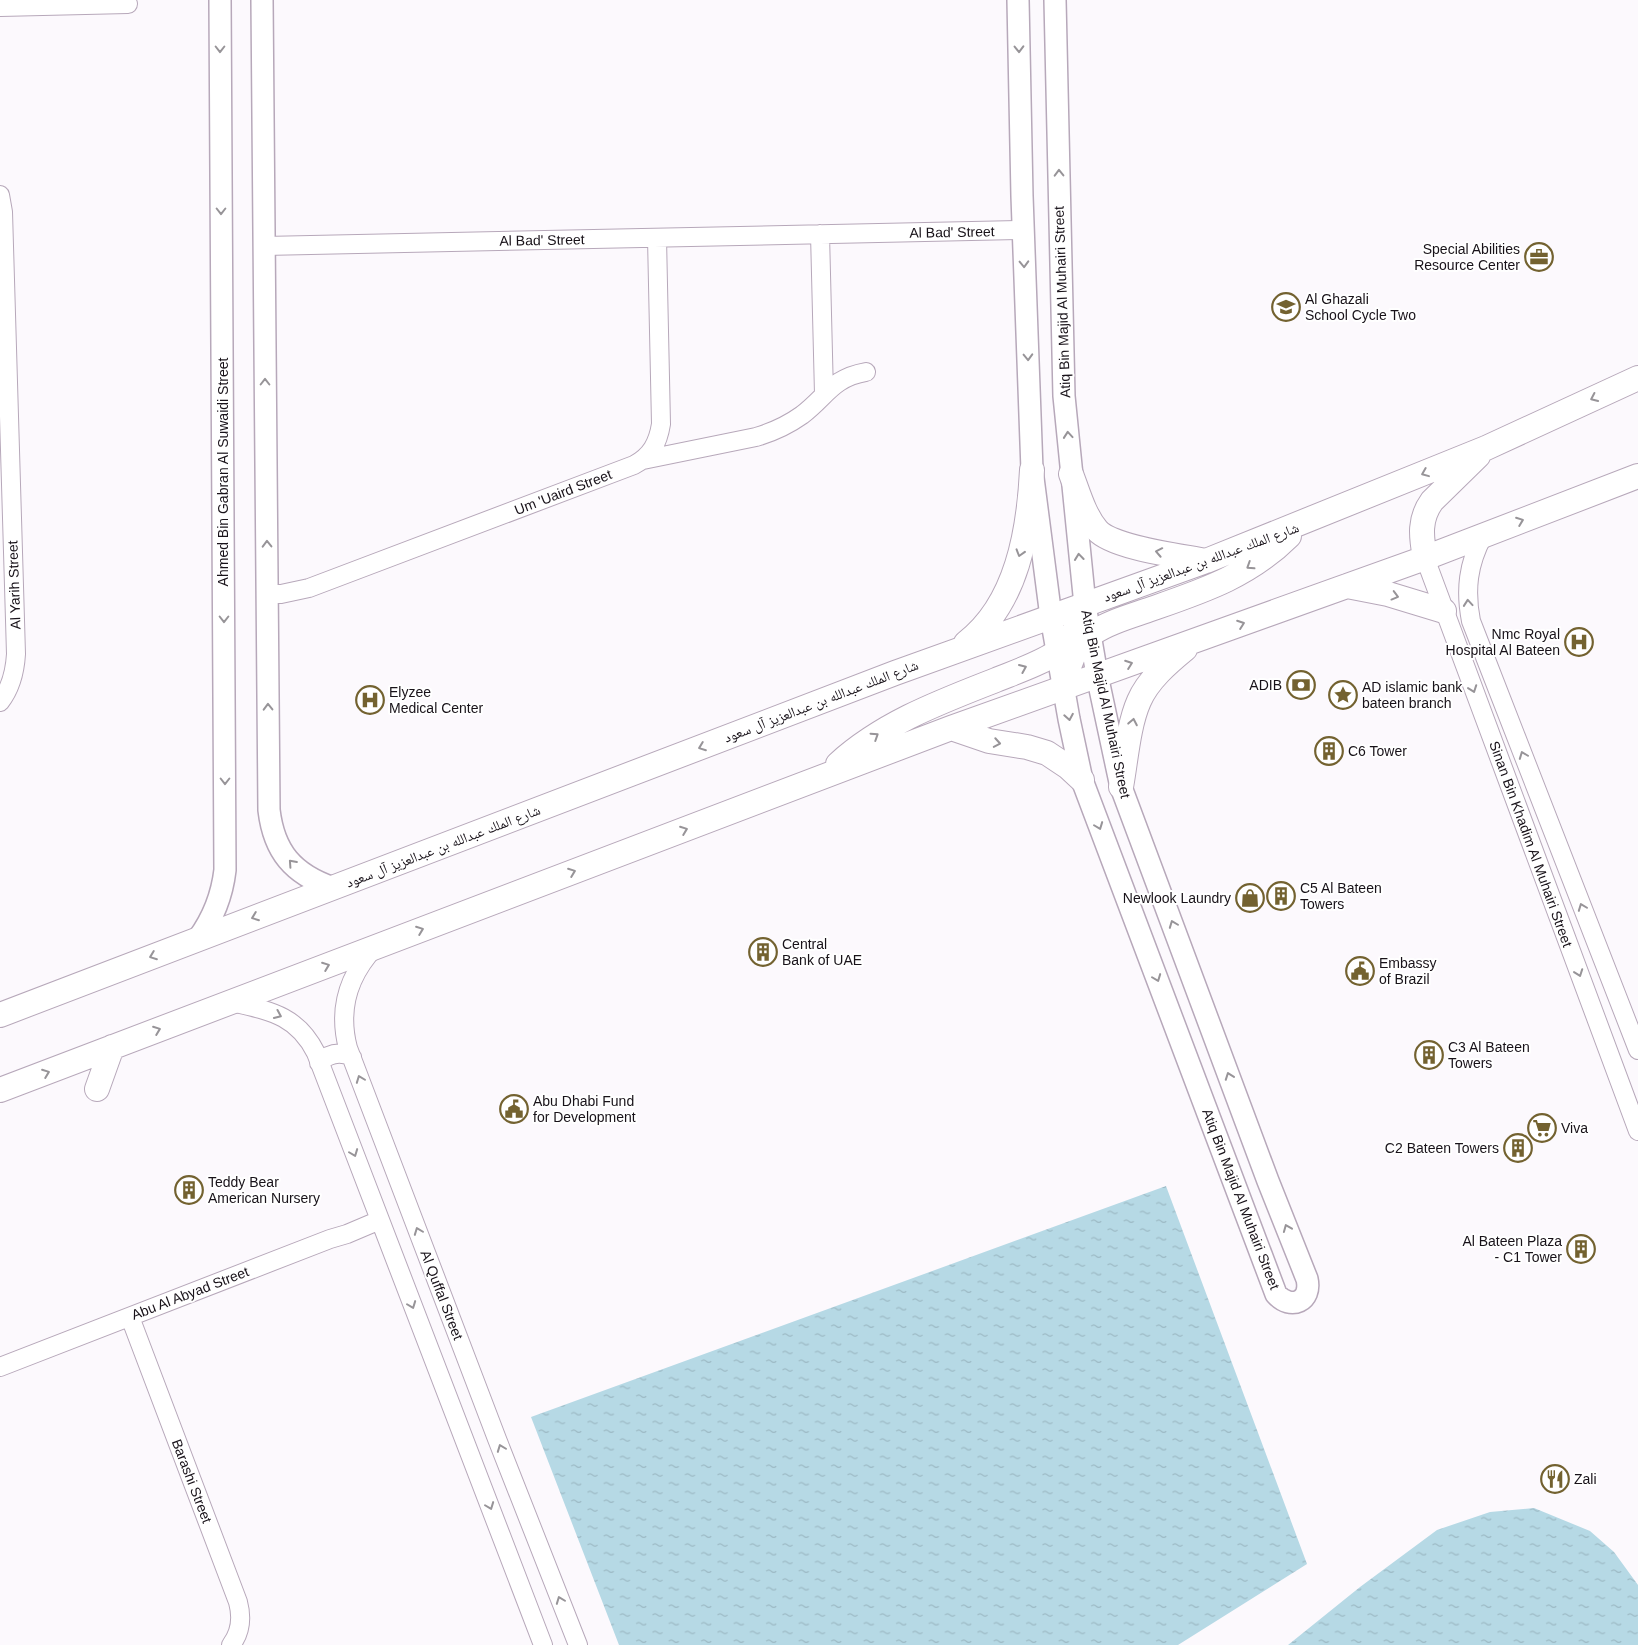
<svg xmlns="http://www.w3.org/2000/svg" width="1638" height="1645" font-family="Helvetica,'Noto Naskh Arabic',sans-serif">
<style>
.water{fill:url(#water-ripples)}
.lines{fill:none;stroke-linecap:round;stroke-linejoin:round}
.minor-casing{stroke:#b7a8ba;stroke-width:20}
.tertiary-casing{stroke:#b7a8ba;stroke-width:24}
.secondary-casing{stroke:#b7a8ba;stroke-width:26}
.minor{stroke:#fff;stroke-width:18}
.tertiary{stroke:#fff;stroke-width:21}
.secondary{stroke:#fff;stroke-width:24}
.oneway{stroke:#979498}
.labels{text-anchor:middle;stroke-width:4;stroke-linejoin:round;paint-order:stroke}
.street-label{font-size:14px;fill:#181219;stroke:#fff}
.poi-label{font-size:14px;fill:#181219;stroke:#fff;text-anchor:start}
</style>
<defs>
<pattern id="water-ripples" width="26" height="14" patternUnits="userSpaceOnUse" patternTransform="scale(1.25)"><rect width="26" height="14" fill="#b6d9e5"/><path d="M2 4q2-2 4 0t4 0M15 11q2-2 4 0t4 0" fill="none" stroke="#9cb9c4"/></pattern>
</defs>
<rect width="100%" height="100%" fill="#fcf9fd"/>
<path class="water" d="M1166 1186 1307 1564 1178 1645H619L531 1417Z
M1534 1508 1590 1531 1614 1552 1638 1585V1645H1288L1360 1587 1437 1530 1490 1512Z"/>
<g class="lines">
<defs>
<path id="minor" d="M0 7 128 4
M0 195 3 212 16 654C15 671 11 688 0 702
M820 234 824 394
M264 246 1023 230
M643 460 756 437C773 432 788 425 802 415 827 396 832 378 866 372
M1483 536C1468 564 1465 590 1471 621L1638 1050
M1425 558 1638 1131
M267 594H281L309 588 634 465C651 456 658 443 661 424L657 238
M375 947C348 976 338 1010 348 1048L497 1439 578 1645
M231 1002C270 1011 297 1015 316 1053L543 1645
M319 1063C329 1053 340 1051 352 1057
M130 1317 238 1602C242 1617 241 1632 231 1645
M0 1367 330 1239 347 1234 380 1220"/>
<path id="tertiary" d="M262 0 269 810C274 852 293 874 333 888
M1018 0 1022 196 1032 470 1051 617 1069 719 1082 780 1276 1294C1291 1311 1312 1301 1307 1279L1268 1181 1121 787 1097 675 1085 605 1064 396 1055 0
M198 939C214 917 222 896 225 870L220 0"/>
<path id="secondary" d="M1071 474C1078 492 1084 515 1097 530 1113 548 1181 556 1206 561
M1425 558C1421 536 1419 519 1432 501L1478 456
M1347 586 1388 594 1444 611
M966 643C1017 604 1029 531 1032 470
M1064 687C1068 668 1074 645 1091 634 1109 622 1131 616 1151 609 1203 591 1249 576 1289 536
M951 728 989 741 1027 747 1047 753 1068 767 1082 780
M838 764C883 723 940 702 996 680 1013 673 1045 662 1058 651 1072 639 1080 622 1085 605
M1121 787C1126 760 1128 726 1139 701 1148 680 1168 663 1185 649
M0 1015 895 673 1206 561 1486 448 1638 378
M97 1089 112 1047
M0 1090 951 728 1425 558 1638 476"/>
</defs>
<use href="#minor" class="minor-casing"/>
<use href="#tertiary" class="tertiary-casing"/>
<use href="#secondary" class="secondary-casing"/>
<use href="#minor" class="minor"/>
<use href="#tertiary" class="tertiary"/>
<use href="#secondary" class="secondary"/>
</g>
<defs><path id="oneway-chevron" d="M-2-3.5L2.5 0L-2 3.5" fill="none" stroke-width="1.6" stroke-linecap="round" stroke-linejoin="round" transform="scale(1.25)"/></defs>
<g class="oneway">
<use href="#oneway-chevron" transform="translate(220 49) rotate(90)"/>
<use href="#oneway-chevron" transform="translate(1019 49) rotate(89)"/>
<use href="#oneway-chevron" transform="translate(1059 173) rotate(-91)"/>
<use href="#oneway-chevron" transform="translate(221 211) rotate(90)"/>
<use href="#oneway-chevron" transform="translate(1024 264) rotate(88)"/>
<use href="#oneway-chevron" transform="translate(1028 357) rotate(88)"/>
<use href="#oneway-chevron" transform="translate(265 382) rotate(-90)"/>
<use href="#oneway-chevron" transform="translate(1594 398) rotate(155)"/>
<use href="#oneway-chevron" transform="translate(1068 435) rotate(-95)"/>
<use href="#oneway-chevron" transform="translate(1425 473) rotate(158)"/>
<use href="#oneway-chevron" transform="translate(1520 521) rotate(-21)"/>
<use href="#oneway-chevron" transform="translate(267 544) rotate(-91)"/>
<use href="#oneway-chevron" transform="translate(1159 552) rotate(-169)"/>
<use href="#oneway-chevron" transform="translate(1020 553) rotate(107)"/>
<use href="#oneway-chevron" transform="translate(1079 557) rotate(-96)"/>
<use href="#oneway-chevron" transform="translate(1250 566) rotate(147)"/>
<use href="#oneway-chevron" transform="translate(1395 596) rotate(15)"/>
<use href="#oneway-chevron" transform="translate(1468 603) rotate(-95)"/>
<use href="#oneway-chevron" transform="translate(224 619) rotate(90)"/>
<use href="#oneway-chevron" transform="translate(1241 624) rotate(-20)"/>
<use href="#oneway-chevron" transform="translate(1129 664) rotate(-20)"/>
<use href="#oneway-chevron" transform="translate(1023 668) rotate(-23)"/>
<use href="#oneway-chevron" transform="translate(1473 689) rotate(70)"/>
<use href="#oneway-chevron" transform="translate(268 707) rotate(-91)"/>
<use href="#oneway-chevron" transform="translate(1069 717) rotate(80)"/>
<use href="#oneway-chevron" transform="translate(1133 722) rotate(-79)"/>
<use href="#oneway-chevron" transform="translate(875 736) rotate(-33)"/>
<use href="#oneway-chevron" transform="translate(997 743) rotate(10)"/>
<use href="#oneway-chevron" transform="translate(702 747) rotate(159)"/>
<use href="#oneway-chevron" transform="translate(1523 755) rotate(-111)"/>
<use href="#oneway-chevron" transform="translate(225 781) rotate(90)"/>
<use href="#oneway-chevron" transform="translate(1099 826) rotate(69)"/>
<use href="#oneway-chevron" transform="translate(684 830) rotate(-21)"/>
<use href="#oneway-chevron" transform="translate(292 863) rotate(-132)"/>
<use href="#oneway-chevron" transform="translate(572 872) rotate(-21)"/>
<use href="#oneway-chevron" transform="translate(1582 907) rotate(-111)"/>
<use href="#oneway-chevron" transform="translate(255 917) rotate(159)"/>
<use href="#oneway-chevron" transform="translate(1173 924) rotate(-111)"/>
<use href="#oneway-chevron" transform="translate(420 930) rotate(-21)"/>
<use href="#oneway-chevron" transform="translate(153 956) rotate(159)"/>
<use href="#oneway-chevron" transform="translate(326 966) rotate(-21)"/>
<use href="#oneway-chevron" transform="translate(1579 973) rotate(70)"/>
<use href="#oneway-chevron" transform="translate(1157 978) rotate(69)"/>
<use href="#oneway-chevron" transform="translate(278 1015) rotate(24)"/>
<use href="#oneway-chevron" transform="translate(157 1030) rotate(-21)"/>
<use href="#oneway-chevron" transform="translate(46 1073) rotate(-21)"/>
<use href="#oneway-chevron" transform="translate(1229 1076) rotate(-110)"/>
<use href="#oneway-chevron" transform="translate(360 1079) rotate(-111)"/>
<use href="#oneway-chevron" transform="translate(354 1153) rotate(69)"/>
<use href="#oneway-chevron" transform="translate(1287 1228) rotate(-112)"/>
<use href="#oneway-chevron" transform="translate(418 1231) rotate(-111)"/>
<use href="#oneway-chevron" transform="translate(412 1305) rotate(69)"/>
<use href="#oneway-chevron" transform="translate(501 1448) rotate(-111)"/>
<use href="#oneway-chevron" transform="translate(490 1506) rotate(69)"/>
<use href="#oneway-chevron" transform="translate(560 1600) rotate(-111)"/>
</g>
<defs>
<symbol id="office-ring" viewBox="-11 -11 22 22"><circle r="9.5" fill="#fff" stroke="#736230" stroke-width="1.5"/><path d="M-6-3h4V-5.5h4V-3h4V5H-6ZM-1-4.5V-3h2v-1.5ZM-6 0V1H6V0Z" fill="#736230"/></symbol>
<symbol id="school-ring" viewBox="-11 -11 22 22"><circle r="9.5" fill="#fff" stroke="#736230" stroke-width="1.5"/><path d="M0-5L7-2L0 1L-7-2ZM-4 1L0 2.5L4 1V4Q0 6-4 4Z" fill="#736230"/></symbol>
<symbol id="hospital-ring" viewBox="-11 -11 22 22"><circle r="9.5" fill="#fff" stroke="#736230" stroke-width="1.5"/><path d="M-5-5h3v3.5h4V-5h3V5h-3V1.5h-4V5h-3Z" fill="#736230"/></symbol>
<symbol id="bank-ring" viewBox="-11 -11 22 22"><circle r="9.5" fill="#fff" stroke="#736230" stroke-width="1.5"/><path d="M-6-4H6V4H-6ZM0-2.3a2.3 2.3 0 1 0 0 4.6a2.3 2.3 0 1 0 0-4.6Z" fill="#736230"/></symbol>
<symbol id="sight-ring" viewBox="-11 -11 22 22"><circle r="9.5" fill="#fff" stroke="#736230" stroke-width="1.5"/><path d="M0-6L1.8-2.2L6-1.7L2.9 1.2L3.7 5.4L0 3.3L-3.7 5.4L-2.9 1.2L-6-1.7L-1.8-2.2Z" fill="#736230"/></symbol>
<symbol id="building-ring" viewBox="-11 -11 22 22"><circle r="9.5" fill="#fff" stroke="#736230" stroke-width="1.5"/><path d="M-4-6H4V6H1V3H-1V6H-4ZM-2.5-4.3h1.7v1.8h-1.7ZM.8-4.3h1.7v1.8H.8ZM-2.5-1h1.7V.8h-1.7ZM.8-1h1.7V.8H.8Z" fill="#736230"/></symbol>
<symbol id="shop-ring" viewBox="-11 -11 22 22"><circle r="9.5" fill="#fff" stroke="#736230" stroke-width="1.5"/><path d="M-5-2.5h2.3a2.7 3.5 0 0 1 5.4 0H5L5.5 6h-11ZM-1.5-2.5h3a1.5 2.3 0 0 0-3 0Z" fill="#736230"/></symbol>
<symbol id="civic-ring" viewBox="-11 -11 22 22"><circle r="9.5" fill="#fff" stroke="#736230" stroke-width="1.5"/><path d="M-.6-6.5H3V-4.5H.6V-3L4-1V1h2V6H-6V1h2V-1L-.6-3ZM-1.2 2.5V6h2.4V2.5Z" fill="#736230"/></symbol>
<symbol id="supermarket-ring" viewBox="-11 -11 22 22"><circle r="9.5" fill="#fff" stroke="#736230" stroke-width="1.5"/><path d="M-6-5.5h2.5l.6 2H6L4.5 2H-2.5L-4.4-4H-6ZM-1.5 3.2a1.3 1.3 0 1 0 .1 0ZM3 3.2a1.3 1.3 0 1 0 .1 0Z" fill="#736230"/></symbol>
<symbol id="restaurant-ring" viewBox="-11 -11 22 22"><circle r="9.5" fill="#fff" stroke="#736230" stroke-width="1.5"/><path d="M-5-6h1v4h1v-4h1v4h1v-4h1v5L-1.5 .5V6h-2V.5L-5-1ZM5-6V6H3V1.5H1.5Q1.5-4 5-6Z" fill="#736230"/></symbol>
</defs>
<g fill-rule="evenodd">
<use href="#office-ring" x="1523" y="241" width="32" height="32"/>
<use href="#school-ring" x="1270" y="291" width="32" height="32"/>
<use href="#hospital-ring" x="1563" y="626" width="32" height="32"/>
<use href="#bank-ring" x="1285" y="669" width="32" height="32"/>
<use href="#sight-ring" x="1327" y="679" width="32" height="32"/>
<use href="#hospital-ring" x="354" y="684" width="32" height="32"/>
<use href="#building-ring" x="1313" y="735" width="32" height="32"/>
<use href="#building-ring" x="1265" y="880" width="32" height="32"/>
<use href="#shop-ring" x="1234" y="882" width="32" height="32"/>
<use href="#building-ring" x="747" y="936" width="32" height="32"/>
<use href="#civic-ring" x="1344" y="955" width="32" height="32"/>
<use href="#building-ring" x="1413" y="1039" width="32" height="32"/>
<use href="#civic-ring" x="498" y="1093" width="32" height="32"/>
<use href="#supermarket-ring" x="1526" y="1112" width="32" height="32"/>
<use href="#building-ring" x="1502" y="1132" width="32" height="32"/>
<use href="#building-ring" x="173" y="1174" width="32" height="32"/>
<use href="#building-ring" x="1565" y="1233" width="32" height="32"/>
<use href="#restaurant-ring" x="1539" y="1463" width="32" height="32"/>
</g>
<g class="labels">
<g class="street-label">
<text transform="translate(952 232) rotate(-1)" y="5">Al Bad' Street</text>
<text transform="translate(542 240) rotate(-1)" y="5">Al Bad' Street</text>
<text transform="translate(1062 302) rotate(-92)" y="5">Atiq Bin Majid Al Muhairi Street</text>
<text transform="translate(223 472) rotate(-90)" y="5">Ahmed Bin Gabran Al Suwaidi Street</text>
<text transform="translate(563 492) rotate(-21)" y="5">Um 'Uaird Street</text>
<text transform="translate(1201 562) rotate(-20)" y="5">شارع الملك عبدالله بن عبدالعزيز آل سعود</text>
<text transform="translate(14 585) rotate(-92)" y="5">Al Yarih Street</text>
<text transform="translate(821 701) rotate(-21)" y="5">شارع الملك عبدالله بن عبدالعزيز آل سعود</text>
<text transform="translate(1106 704) rotate(78)" y="5">Atiq Bin Majid Al Muhairi Street</text>
<text transform="translate(1531 844) rotate(70)" y="5">Sinan Bin Khadim Al Muhairi Street</text>
<text transform="translate(443 846) rotate(-21)" y="5">شارع الملك عبدالله بن عبدالعزيز آل سعود</text>
<text transform="translate(1241 1199) rotate(69)" y="5">Atiq Bin Majid Al Muhairi Street</text>
<text transform="translate(190 1293) rotate(-21)" y="5">Abu Al Abyad Street</text>
<text transform="translate(442 1295) rotate(69)" y="5">Al Quffal Street</text>
<text transform="translate(192 1481) rotate(69)" y="5">Barashi Street</text>
</g>
<g class="poi-label">
<text x="1520" y="254" text-anchor="end">Special Abilities<tspan x="1520" dy="16">Resource Center</tspan></text>
<text x="1305" y="304">Al Ghazali<tspan x="1305" dy="16">School Cycle Two</tspan></text>
<text x="1560" y="639" text-anchor="end">Nmc Royal<tspan x="1560" dy="16">Hospital Al Bateen</tspan></text>
<text x="1282" y="690" text-anchor="end">ADIB</text>
<text x="1362" y="692">AD islamic bank<tspan x="1362" dy="16">bateen branch</tspan></text>
<text x="389" y="697">Elyzee<tspan x="389" dy="16">Medical Center</tspan></text>
<text x="1348" y="756">C6 Tower</text>
<text x="1300" y="893">C5 Al Bateen<tspan x="1300" dy="16">Towers</tspan></text>
<text x="1231" y="903" text-anchor="end">Newlook Laundry</text>
<text x="782" y="949">Central<tspan x="782" dy="16">Bank of UAE</tspan></text>
<text x="1379" y="968">Embassy<tspan x="1379" dy="16">of Brazil</tspan></text>
<text x="1448" y="1052">C3 Al Bateen<tspan x="1448" dy="16">Towers</tspan></text>
<text x="533" y="1106">Abu Dhabi Fund<tspan x="533" dy="16">for Development</tspan></text>
<text x="1561" y="1133">Viva</text>
<text x="1499" y="1153" text-anchor="end">C2 Bateen Towers</text>
<text x="208" y="1187">Teddy Bear<tspan x="208" dy="16">American Nursery</tspan></text>
<text x="1562" y="1246" text-anchor="end">Al Bateen Plaza<tspan x="1562" dy="16">- C1 Tower</tspan></text>
<text x="1574" y="1484">Zali</text>
</g>
</g>
</svg>
